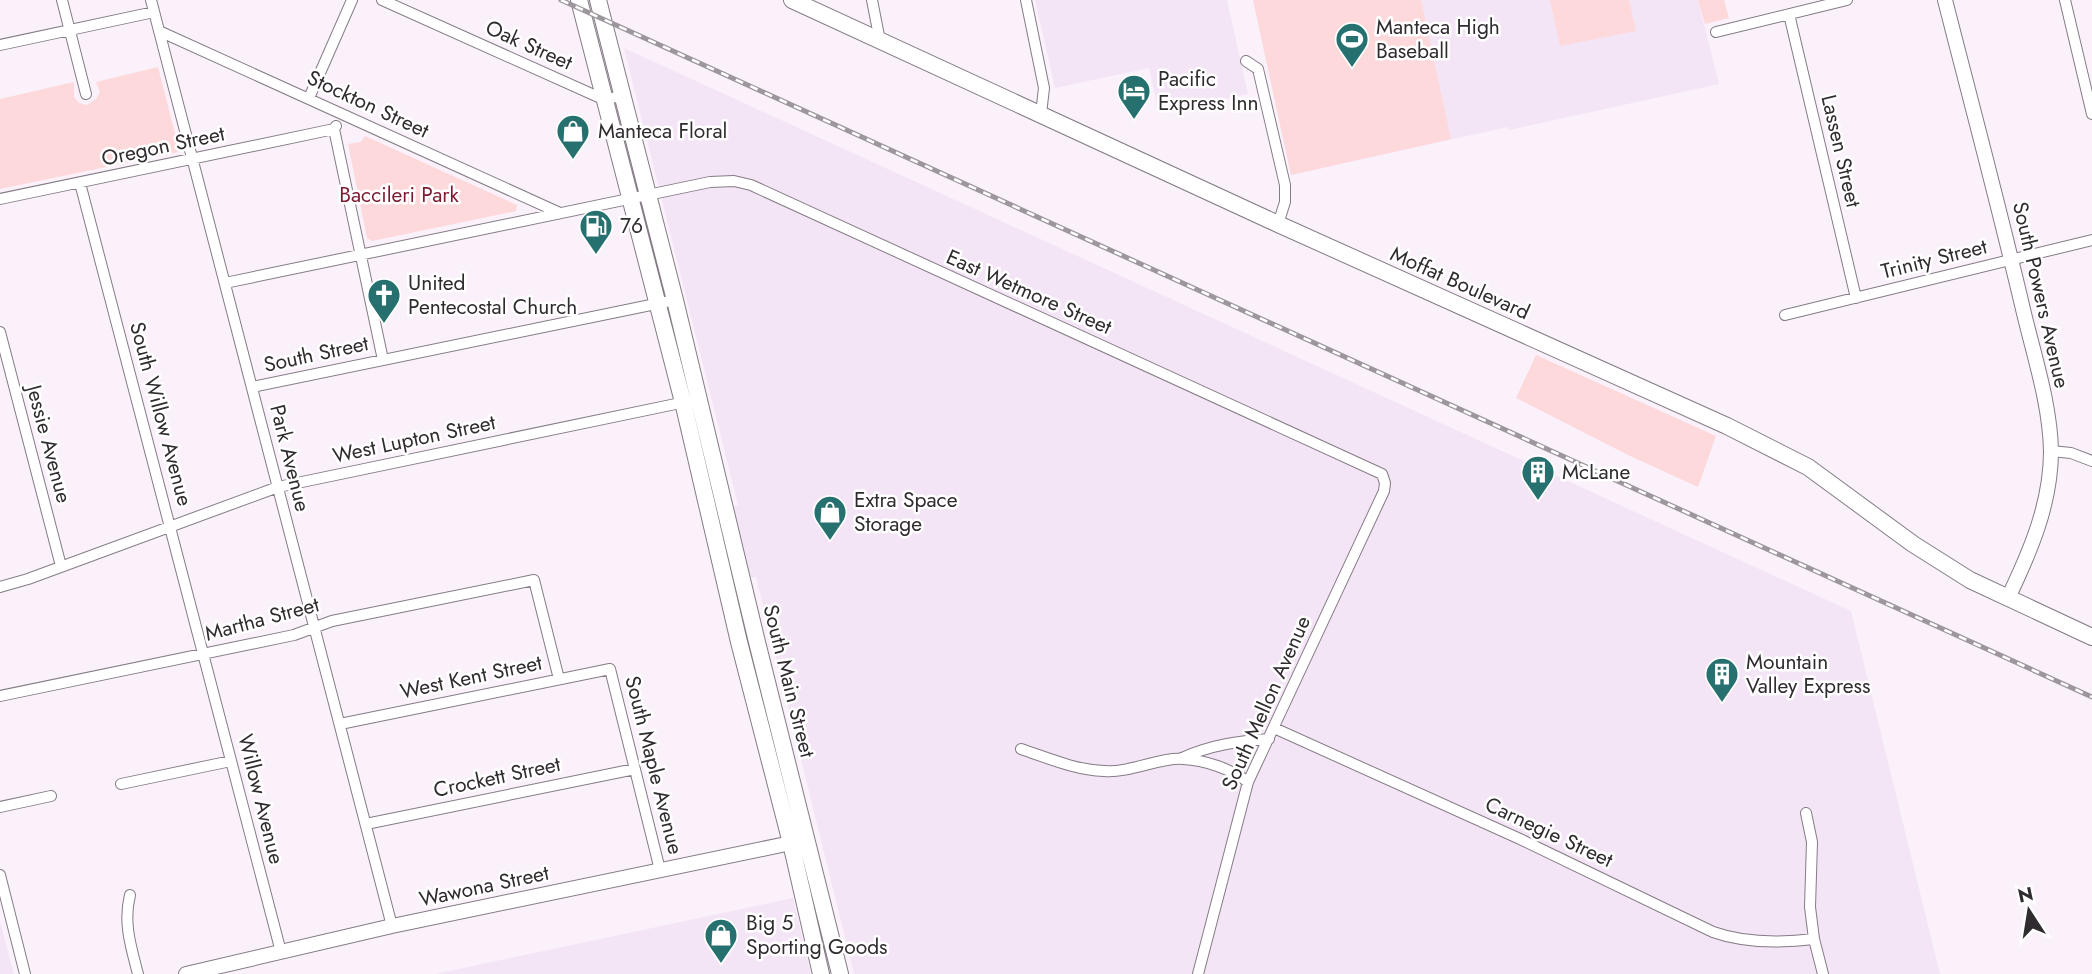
<svg xmlns="http://www.w3.org/2000/svg" width="2092" height="974" font-family="Jost,sans-serif">
<style>
.built{fill:#f4e5f6}
.green{fill:#fdd9db}
.lines{fill:none;stroke-linecap:round;stroke-linejoin:round}
.minor-casing{stroke:#847c85;stroke-width:12}
.tertiary-casing{stroke:#847c85;stroke-width:16}
.secondary-casing{stroke:#847c85;stroke-width:18}
.minor{stroke:#fff;stroke-width:10}
.tertiary{stroke:#fff;stroke-width:14}
.secondary{stroke:#fff;stroke-width:16}
.rail-casing{stroke:#9d969d;stroke-width:5}
.rail{stroke:#fff;stroke-width:2.5;stroke-dasharray:8;stroke-linecap:butt}
.labels{text-anchor:middle;stroke-width:5;stroke-linejoin:round;paint-order:stroke}
.poi-label{font-size:21px;fill:#2f2b2f;stroke:#fff;text-anchor:start}
.street-label{font-size:21px;fill:#2f2b2f;stroke:#fff}
.park-label{font-size:21px;fill:#7c1a30;stroke:#fff}
</style>
<rect width="100%" height="100%" fill="#faf1fb"/>
<path class="built" d="M1035 0H1227L1248 94 1177 109 1175 106 1158 109 1149 68 1055 88Z
M1253 0H1698L1719 84 1509 130 1508 127 1291 175Z
M624 48 1851 611 1940 974H854L756 577 751 578 733 507 738 505Z
M793 898 811 974H435Z
M0 922 14 974H0Z"/>
<path class="green" d="M1253 0H1421L1451 139 1291 175Z
M1550 0H1629L1636 31 1560 46Z
M1698 0H1724L1729 18 1705 24Z
M158 67 179 149 178 152 0 189V99L74 82V97L79 103 87 105 96 99 100 92 96 82Z
M365 136 517 205 516 211 372 241 367 238 348 144 361 142Z
M1536 355 1716 436 1698 487 1630 456 1516 398Z"/>
<g class="lines">
<defs>
<path id="minor" d="M62 0 86 94
M151 0 392 926
M382 0 605 100 623 95
M872 0 880 41
M1026 0 1044 88 1041 114
M2065 0 2092 114
M1789 14 1856 298
M159 31 560 213
M1716 32 1847 0
M0 45 154 12
M1246 61 1258 69 1285 185V202L1278 224
M309 98 352 0
M336 126 334 129 383 360
M80 183 281 952
M0 199 334 129
M225 283 710 182 734 181 751 185 1382 474 1385 483 1384 491 1248 782 1198 974
M1785 315 2092 240
M0 332 61 566
M252 387 675 300
M2051 451 2071 453 2092 461
M0 587 28 579 278 487 690 401
M0 696 294 635 332 621 534 580 559 679
M340 724 610 669 660 870
M1274 728 1520 839 1713 932C1744 943 1781 943 1814 939
M1021 749C1048 758 1075 770 1104 771 1131 773 1160 757 1183 759 1205 760 1231 769 1248 782
M1182 758C1210 745 1239 741 1269 739
M121 784 231 761
M0 807 51 796
M1806 813 1812 842 1810 907 1814 939 1823 974
M366 824 635 769
M0 875 25 974
M130 895C123 923 131 947 138 974"/>
<path id="tertiary" d="M1945 0C1971 102 1998 203 2022 305 2033 353 2050 402 2051 451 2051 504 2030 552 2008 598
M186 974 392 926 791 843"/>
<path id="secondary" d="M579 0 683 402 739 642 791 843 821 974
M598 0 675 300 756 638 840 974
M792 0 1278 224 1727 426 1808 467 1913 544 1970 580 2092 637"/>
</defs>
<use href="#minor" class="minor-casing"/>
<use href="#tertiary" class="tertiary-casing"/>
<use href="#secondary" class="secondary-casing"/>
<use href="#minor" class="minor"/>
<use href="#tertiary" class="tertiary"/>
<use href="#secondary" class="secondary"/>
<defs>
<path id="rail" d="M561 0 2092 697"/>
</defs>
<use href="#rail" class="rail-casing"/>
<use href="#rail" class="rail"/>
</g>
<defs>
<symbol id="stadium-pin" viewBox="-11 -11 22 30"><path d="M0 17L-7.5 6A9.5 9.5 0 1 1 7.5 6Z" fill="#26716f" stroke="#fff"/><path d="M0-5a6.5 5 0 1 0 0 10a6.5 5 0 1 0 0-10ZM-3.5-1.8h7v3.6h-7Z" fill="#fff"/></symbol>
<symbol id="hotel-pin" viewBox="-11 -11 22 30"><path d="M0 17L-7.5 6A9.5 9.5 0 1 1 7.5 6Z" fill="#26716f" stroke="#fff"/><path d="M-6-4.5h1.5V1H6V5H4.5V3h-9V5H-6ZM-4 0a1.8 1.8 0 1 1 3.6 0ZM.5 0V-2.5h3Q6-2.5 6 0Z" fill="#fff"/></symbol>
<symbol id="shop-pin" viewBox="-11 -11 22 30"><path d="M0 17L-7.5 6A9.5 9.5 0 1 1 7.5 6Z" fill="#26716f" stroke="#fff"/><path d="M-5-2.5h2.3a2.7 3.5 0 0 1 5.4 0H5L5.5 6h-11ZM-1.5-2.5h3a1.5 2.3 0 0 0-3 0Z" fill="#fff"/></symbol>
<symbol id="fuel-pin" viewBox="-11 -11 22 30"><path d="M0 17L-7.5 6A9.5 9.5 0 1 1 7.5 6Z" fill="#26716f" stroke="#fff"/><path d="M-5.5-6h7V0h2V4h1.3V-2.5L3-4.5l.8-.8L6-3V5H2.5V1h-1V6h-7ZM-4.2-4.7v3.2H.2V-4.7Z" fill="#fff"/></symbol>
<symbol id="church-pin" viewBox="-11 -11 22 30"><path d="M0 17L-7.5 6A9.5 9.5 0 1 1 7.5 6Z" fill="#26716f" stroke="#fff"/><path d="M-1.2-6h2.4v3.5h3.3v2.4h-3.3V6h-2.4V-.1h-3.3v-2.4h3.3Z" fill="#fff"/></symbol>
<symbol id="building-pin" viewBox="-11 -11 22 30"><path d="M0 17L-7.5 6A9.5 9.5 0 1 1 7.5 6Z" fill="#26716f" stroke="#fff"/><path d="M-4-6H4V6H1V3H-1V6H-4ZM-2.5-4.3h1.7v1.8h-1.7ZM.8-4.3h1.7v1.8H.8ZM-2.5-1h1.7V.8h-1.7ZM.8-1h1.7V.8H.8Z" fill="#fff"/></symbol>
</defs>
<g fill-rule="evenodd">
<use href="#stadium-pin" x="1333" y="20" width="38" height="52"/>
<use href="#hotel-pin" x="1115" y="72" width="38" height="52"/>
<use href="#shop-pin" x="554" y="112" width="38" height="52"/>
<use href="#fuel-pin" x="577" y="207" width="38" height="52"/>
<use href="#church-pin" x="365" y="276" width="38" height="52"/>
<use href="#building-pin" x="1519" y="453" width="38" height="52"/>
<use href="#shop-pin" x="811" y="493" width="38" height="52"/>
<use href="#building-pin" x="1703" y="655" width="38" height="52"/>
<use href="#shop-pin" x="702" y="916" width="38" height="52"/>
</g>
<g class="labels">
<g class="poi-label">
<text x="1376" y="34">Manteca High<tspan x="1376" dy="24">Baseball</tspan></text>
<text x="1158" y="86">Pacific<tspan x="1158" dy="24">Express Inn</tspan></text>
<text x="598" y="138">Manteca Floral</text>
<text x="620" y="233">76</text>
<text x="408" y="290">United<tspan x="408" dy="24">Pentecostal Church</tspan></text>
<text x="1562" y="479">McLane</text>
<text x="854" y="507">Extra Space<tspan x="854" dy="24">Storage</tspan></text>
<text x="1746" y="669">Mountain<tspan x="1746" dy="24">Valley Express</tspan></text>
<text x="746" y="930">Big 5<tspan x="746" dy="24">Sporting Goods</tspan></text>
</g>
<g class="street-label">
<text transform="translate(529 45) rotate(24)" y="7">Oak Street</text>
<text transform="translate(368 104) rotate(25)" y="7">Stockton Street</text>
<text transform="translate(163 146) rotate(-12)" y="7">Oregon Street</text>
<text transform="translate(1841 151) rotate(77)" y="7">Lassen Street</text>
<text transform="translate(1934 259) rotate(-14)" y="7">Trinity Street</text>
<text transform="translate(1460 283) rotate(24)" y="7">Moffat Boulevard</text>
<text transform="translate(1029 292) rotate(24)" y="7">East Wetmore Street</text>
<text transform="translate(2041 295) rotate(77)" y="7">South Powers Avenue</text>
<text transform="translate(316 354) rotate(-12)" y="7">South Street</text>
<text transform="translate(161 414) rotate(75)" y="7">South Willow Avenue</text>
<text transform="translate(414 439) rotate(-12)" y="7">West Lupton Street</text>
<text transform="translate(49 444) rotate(75)" y="7">Jessie Avenue</text>
<text transform="translate(290 458) rotate(76)" y="7">Park Avenue</text>
<text transform="translate(262 619) rotate(-15)" y="7">Martha Street</text>
<text transform="translate(471 677) rotate(-12)" y="7">West Kent Street</text>
<text transform="translate(789 681) rotate(76)" y="7">South Main Street</text>
<text transform="translate(1266 703) rotate(-66)" y="7">South Mellon Avenue</text>
<text transform="translate(654 765) rotate(76)" y="7">South Maple Avenue</text>
<text transform="translate(497 777) rotate(-12)" y="7">Crockett Street</text>
<text transform="translate(261 799) rotate(76)" y="7">Willow Avenue</text>
<text transform="translate(1549 832) rotate(25)" y="7">Carnegie Street</text>
<text transform="translate(484 886) rotate(-12)" y="7">Wawona Street</text>
</g>
<g class="park-label">
<text x="399" y="202">Baccileri Park</text>
</g>
</g>
<g transform="translate(2029 911) rotate(348)" stroke="#ffffff" stroke-width="5" paint-order="stroke">
<path d="M0-5L12 26L0 18L-12 26Z" fill="#2f2b2f"/>
<text y="-10" font-size="19" font-weight="bold" text-anchor="middle" fill="#2f2b2f">N</text>
</g>
</svg>
